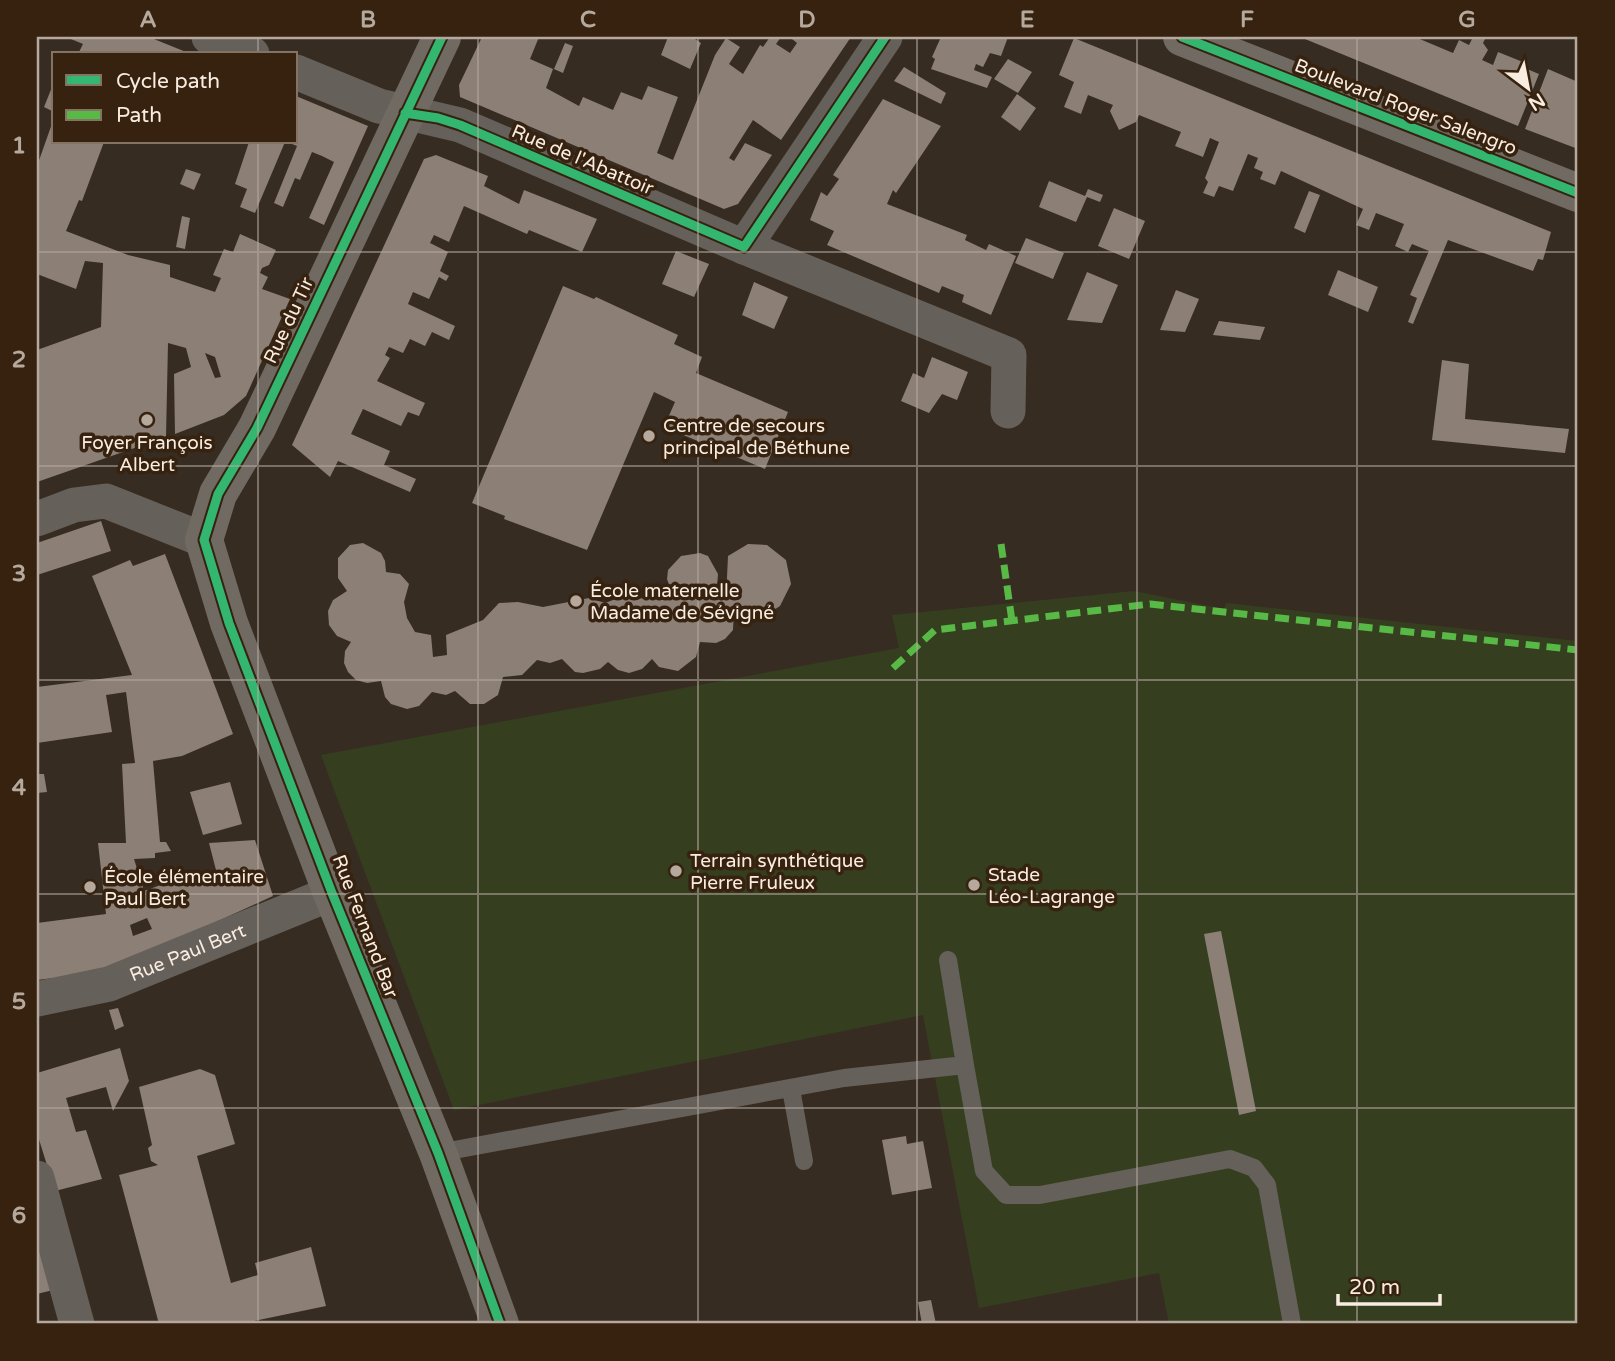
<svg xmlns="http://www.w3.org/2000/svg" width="1615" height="1361" font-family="'Varela Round',sans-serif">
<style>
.green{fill:#353f20}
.building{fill:#8c7f75;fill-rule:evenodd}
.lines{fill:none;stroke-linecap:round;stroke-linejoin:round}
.lane{stroke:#656059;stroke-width:18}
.street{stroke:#656059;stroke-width:35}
.secondary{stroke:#706a63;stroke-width:38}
.quiet{stroke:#58b947;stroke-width:7;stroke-dasharray:14 7;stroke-linecap:butt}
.cycleway-casing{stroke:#36220f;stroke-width:13}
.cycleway{stroke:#33b770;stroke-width:9}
.grid{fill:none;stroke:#b5a99e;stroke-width:2;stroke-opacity:0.55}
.poi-dot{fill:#b5a99e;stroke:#36220f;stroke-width:2.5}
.labels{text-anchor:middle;stroke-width:7;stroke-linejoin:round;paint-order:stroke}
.street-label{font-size:19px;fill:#f9ece0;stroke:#36220f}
.poi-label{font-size:19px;fill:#f9ece0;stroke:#36220f;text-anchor:start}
.neatline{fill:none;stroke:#b5a99e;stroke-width:2.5}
.grid-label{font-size:23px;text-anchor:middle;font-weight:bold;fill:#b5a99e}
</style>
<rect width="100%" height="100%" fill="#372c22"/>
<path class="green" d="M1134 591 1224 609 1226 603 1578 641V1324H1169L1159 1273 979 1308 923 1015 454 1110 321 755 899 648 892 615Z"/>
<path class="building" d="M66 37H149L191 54H78L83 44Z
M482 37H539L530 59 553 69 546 88 579 106 583 97 613 110 621 92 642 100 648 86 678 97 657 153 673 160 715 55 726 38 740 47 729 64 743 74 760 45 763 47 770 37H781L776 44 790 53 797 43 792 39 794 37H851L781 140 753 120 729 158 734 161 745 143 772 155 738 204 724 209 460 97 459 85Z
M668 37H692L701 43 690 69 661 55Z
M941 37H1008L1001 56 990 53 983 67 976 64 974 70 992 77 987 88 931 69 935 59 932 57Z
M1300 37H1415L1453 53 1459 40 1469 45 1473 37H1486L1483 43 1488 50 1482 60 1493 65 1498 52 1528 64 1527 69 1539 74 1518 126Z
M1074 38 1551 232 1543 260 1538 259 1533 271 1448 240 1413 324 1408 322 1417 298 1410 295 1429 251 1412 244 1408 252 1395 246 1404 224 1376 213 1369 230 1356 225 1363 209 1281 171 1275 185 1260 179 1263 172 1254 168 1258 158 1248 154 1233 191 1219 186 1214 197 1203 193 1208 182 1205 178 1219 142 1210 138 1203 157 1175 146 1181 132 1139 115 1136 122 1119 130 1110 111 1113 105 1088 95 1081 114 1064 107 1074 82 1059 75Z
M565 43 573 46 563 73 554 69Z
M1008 59 1032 72 1018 93 994 79Z
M904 67 946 93 941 104 894 81Z
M1548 69 1578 82V149L1525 129Z
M54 82V112L44 107Z
M1017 94 1036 108 1020 131 1001 117Z
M296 96 368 126 324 225 309 218 334 162 322 156 312 152 300 180 295 178 283 207 274 203 297 146 287 142H296Z
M883 99 941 126 896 193 893 190 887 204 967 235 965 240 986 250 989 244 1016 256 991 315 962 302 964 295 942 286 939 293 827 245 834 231 810 220 821 192 827 196 839 179 833 175Z
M54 118V142H104L82 201 79 200 66 231 128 255 170 265V277L215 292 221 278 213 275 224 249 233 252 240 234 276 250 269 265 262 268 260 273 268 277 262 289 290 299 246 396 224 415 175 434 174 374 191 367 186 348 168 343 166 437 37 482V350L101 327 103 263 85 261 76 289 37 274V166ZM205 353 215 357 221 377 215 378Z
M249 142H285L255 213 240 207 247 189 235 184Z
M436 155 488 176 484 186 519 204 524 190 597 219 582 252 529 230 527 234 464 206 449 242 434 235 430 243 448 252 440 271 449 276 446 281 439 277 429 299 413 292 408 304 455 326 449 340 432 332 425 346 410 339 403 353 389 347 385 355 390 358 377 381 425 403 419 416 408 412 401 426 363 409 351 434 390 451 384 465 416 479 410 492 338 461 330 477 292 445 424 159Z
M186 169 201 174 194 190 180 184Z
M1049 181 1085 196 1088 189 1103 195 1100 202 1087 197 1076 222 1039 207Z
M1309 191 1320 195 1305 233 1294 228Z
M1114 208 1145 221 1129 259 1098 246Z
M182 216 190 218 185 249 176 247Z
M1026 238 1064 253 1053 279 1015 263Z
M676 251 709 264 694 297 662 284Z
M1338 270 1378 287 1368 312 1328 295Z
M1087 272 1118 285 1102 323 1067 320Z
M754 282 788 297 774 329 742 315Z
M563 286 594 299 596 297 678 335 674 344 702 357 696 373 788 412 765 469 664 427 675 402 654 392 587 550 504 519 505 516 472 503Z
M1176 290 1199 299 1185 332 1160 330Z
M1219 321 1265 327 1260 340 1213 335Z
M932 357 968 372 957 400 942 394 929 413 901 401 913 373 924 378Z
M1442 360 1469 364 1465 419 1569 429 1565 453 1432 440Z
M101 521 111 551 37 575V543Z
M363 543 381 553 385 561 386 572 400 574 409 584 404 602 407 618 415 632 431 635 433 657 447 655 446 635 483 620 499 603 518 602 543 607 589 598 605 603 621 597 664 600 672 593 667 579 668 570 681 556 700 553 708 556 718 574 717 587 712 593 726 598 728 556 748 544 767 545 786 560 791 584 780 606 769 613 750 615 734 608 733 630 725 639 716 643 700 642 696 657 678 671 659 667 652 659 642 669 629 673 618 670 608 662 600 669 583 673 575 672 562 659 550 663 537 660 522 675 503 677 498 695 484 704H470L455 691 446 695 432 692 419 706 407 709 391 704 385 697 381 681 367 683 356 680 348 672 344 663 345 651 351 642 337 636 329 625 328 611 333 600 347 591 338 578V558L350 545Z
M165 554 233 734 182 756 153 761 160 842H166L171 851 155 853V858L134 859 144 891 183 877 187 887 217 874 209 843 255 840 273 896 205 927 129 969 37 980V923L106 914 98 843H126L122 764 135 763 126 692 106 695 112 732 37 743V687L132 675 92 576 130 560 133 566ZM147 918 152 929 133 936 130 925Z
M37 774H44L47 792 37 793Z
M230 782 242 824 203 835 190 792Z
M1221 931 1256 1111 1239 1115 1204 934Z
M118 1008 124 1026 115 1030 109 1010Z
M120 1048 129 1081 113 1111 106 1087 66 1098 76 1132 86 1130 102 1179 55 1191 37 1133V1073Z
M200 1069 215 1075 235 1144 197 1156 231 1283 258 1275 255 1263 311 1247 326 1306 240 1324H159L119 1175 158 1165 151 1161 148 1148 152 1145 139 1087Z
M906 1136 907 1144 923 1141 932 1188 892 1195 882 1140Z
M37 1240 53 1290 37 1294Z
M931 1300 936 1324H922L918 1302Z"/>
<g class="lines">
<path class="lane" d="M948 960 965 1065
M791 1089 804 1161
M438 1153 844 1078 965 1065 984 1171 1006 1195H1040L1230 1159 1254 1168 1267 1185 1292 1324"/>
<g class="street">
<path d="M209 37 252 54"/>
<path d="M296 72 379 106 460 125 744 247 1009 355 1008 411"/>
<path d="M744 247 885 37"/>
<path d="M37 519 74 505 106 501 204 540"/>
<path id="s1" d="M37 999 109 984 332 893"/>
<path d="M37 1178 77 1324"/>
</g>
<path class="secondary" d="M442 37 257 428 218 494 204 540 229 623 332 893 438 1153 500 1324
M1182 37 1578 193"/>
<path class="quiet" d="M1001 544 1012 621
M893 668 935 630 1150 604 1578 650"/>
<defs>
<path id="cycleway" d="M442 37 257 428 218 494 204 540 229 623 332 893 438 1153 500 1324
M1182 37 1578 193
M405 113 438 118 460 125 744 247 885 37"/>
</defs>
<use href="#cycleway" class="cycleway-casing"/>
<use href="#cycleway" class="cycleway"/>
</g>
<path class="grid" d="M258 37V54M478 37V1324M698 37V1324M917 37V1324M1137 37V1324M1357 37V1324M258 142V1324M37 252H1578M37 466H1578M37 680H1578M37 894H1578M37 1108H1578"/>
<g class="poi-dot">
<circle cx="147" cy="420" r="7"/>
<circle cx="649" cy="436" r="7"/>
<circle cx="576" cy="601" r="7"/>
<circle cx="676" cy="871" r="7"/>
<circle cx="974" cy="885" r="7"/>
<circle cx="90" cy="887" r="7"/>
</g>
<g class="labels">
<g class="street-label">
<text transform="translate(1406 106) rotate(21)" y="7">Boulevard Roger Salengro</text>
<text transform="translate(583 159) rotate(23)" y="7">Rue de l'Abattoir</text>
<text transform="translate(288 320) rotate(-65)" y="7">Rue du Tir</text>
<text transform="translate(366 926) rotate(69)" y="7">Rue Fernand Bar</text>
<text dy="7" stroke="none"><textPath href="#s1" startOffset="158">Rue Paul Bert</textPath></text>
</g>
<g class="poi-label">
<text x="663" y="432">Centre de secours<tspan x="663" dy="22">principal de Béthune</tspan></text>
<text x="147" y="449" text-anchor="middle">Foyer François<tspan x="147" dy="22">Albert</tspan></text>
<text x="590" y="597">École maternelle<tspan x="590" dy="22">Madame de Sévigné</tspan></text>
<text x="690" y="867">Terrain synthétique<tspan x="690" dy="22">Pierre Fruleux</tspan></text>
<text x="988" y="881">Stade<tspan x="988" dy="22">Léo-Lagrange</tspan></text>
<text x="104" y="883">École élémentaire<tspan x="104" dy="22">Paul Bert</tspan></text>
</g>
</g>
<rect width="1615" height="1361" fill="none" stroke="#36220f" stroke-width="77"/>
<rect x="52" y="52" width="245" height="91" fill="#36220f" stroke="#847363" stroke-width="2"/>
<rect x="66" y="75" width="35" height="10" fill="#33b770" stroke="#847363" stroke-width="2"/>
<text x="116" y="88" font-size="21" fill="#f9ece0">Cycle path</text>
<rect x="66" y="110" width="35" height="10" fill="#58b947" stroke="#847363" stroke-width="2"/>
<text x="116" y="122" font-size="21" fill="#f9ece0">Path</text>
<g transform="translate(1528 88) rotate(148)" stroke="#36220f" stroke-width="5" paint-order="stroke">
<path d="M0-5L12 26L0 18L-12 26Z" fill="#f9ece0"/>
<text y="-10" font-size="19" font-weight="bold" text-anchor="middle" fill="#f9ece0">N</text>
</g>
<path d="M1338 1294v10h102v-10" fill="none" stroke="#f9ece0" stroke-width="3.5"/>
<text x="1349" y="1294" font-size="21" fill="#f9ece0" stroke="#36220f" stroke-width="5" paint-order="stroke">20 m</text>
<rect x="38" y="38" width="1538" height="1284" class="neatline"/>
<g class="grid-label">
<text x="148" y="27">A</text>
<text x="368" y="27">B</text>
<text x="588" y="27">C</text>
<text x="807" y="27">D</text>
<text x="1027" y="27">E</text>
<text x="1247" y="27">F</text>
<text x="1467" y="27">G</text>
<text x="19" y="153">1</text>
<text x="19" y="367">2</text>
<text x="19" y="581">3</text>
<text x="19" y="795">4</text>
<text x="19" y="1009">5</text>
<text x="19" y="1223">6</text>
</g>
</svg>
